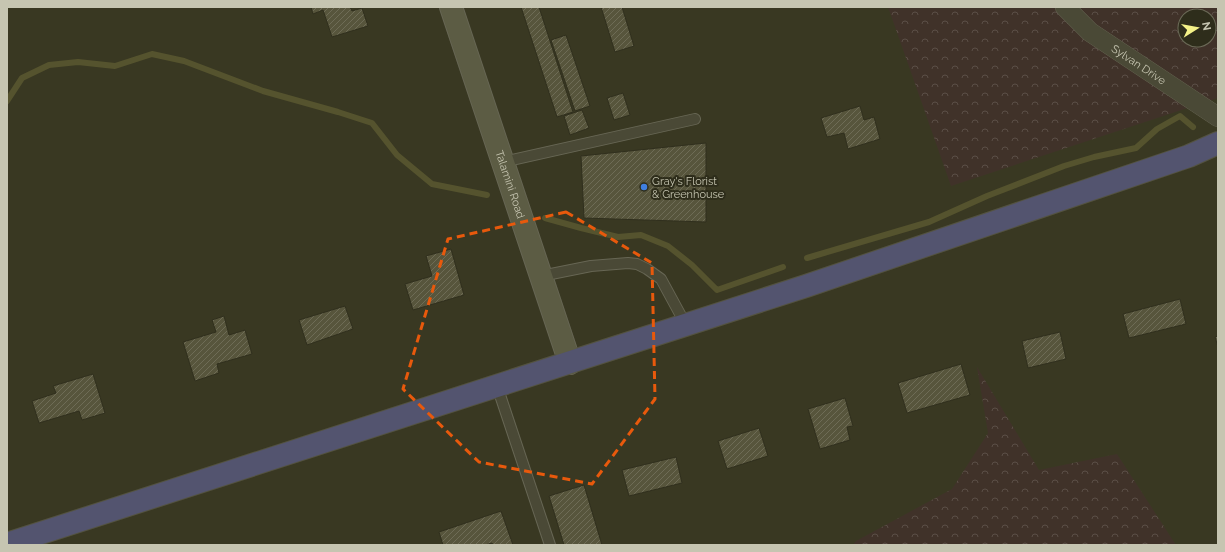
<svg xmlns="http://www.w3.org/2000/svg" width="1225" height="552" font-family="Raleway,sans-serif">
<style>
.forest{fill:url(#forest-crowns);fill-rule:evenodd}
.lines{fill:none;stroke-linecap:round;stroke-linejoin:round}
.stream{stroke:#55532e;stroke-width:6}
.building{fill:url(#building-hatch);stroke:#302f1d}
.lane-casing{stroke:#676654;stroke-width:12}
.street-casing{stroke:#676654;stroke-width:20}
.secondary-casing{stroke:#676654;stroke-width:24}
.highway-casing{stroke:#545341;stroke-width:24}
.lane{stroke:#4a4936;stroke-width:10}
.street{stroke:#4a4936;stroke-width:19}
.secondary{stroke:#5c5c44;stroke-width:22}
.highway{stroke:#53546f;stroke-width:22}
.marked{fill:none;stroke:#e8590c;stroke-width:3;stroke-dasharray:8 5;stroke-linejoin:round}
.shop-dot{fill:#3f7fe0;stroke:#2e2d1b;stroke-width:1.5}
.labels{text-anchor:middle;stroke-width:4;stroke-linejoin:round;paint-order:stroke}
.street-label{font-size:11px;fill:#c6c5b1;stroke:#2e2d1b}
.poi-label{font-size:11px;fill:#c6c5b1;stroke:#2e2d1b;text-anchor:start}
</style>
<defs>
<pattern id="forest-crowns" width="20" height="18" patternUnits="userSpaceOnUse"><rect width="20" height="18" fill="#403229"/><path d="M2 6a3 3 0 1 1 6 0M12 15a3 3 0 1 1 6 0" fill="none" stroke="#5a4e46"/></pattern>
<pattern id="building-hatch" width="6" height="6" patternUnits="userSpaceOnUse"><rect width="6" height="6" fill="#57553c"/><path d="M-1 1l2-2M0 6l6-6M5 7l2-2" fill="none" stroke="#6e6c56"/></pattern>
</defs>
<rect width="100%" height="100%" fill="#393822"/>
<path class="forest" d="M888 7H1218V98L951 186ZM1185 16H1209V40H1185Z
M977 367 1039 470 1117 454 1176 545H853L856 541 952 489 988 433Z"/>
<g class="lines">
<path class="stream" d="M7 101 22 78 49 65 78 62 115 66 152 54 184 61 263 91 338 112 372 123 397 155 432 184 487 195
M545 218 581 228 618 237 641 235 668 246 692 265 717 290 783 267
M807 258 929 222 987 196 1064 166 1094 157 1136 148 1157 129 1180 116 1193 127"/>
</g>
<path class="building" d="M311 7H350L352 11 362 8 368 26 332 37 323 10 313 14Z
M521 7H539L573 112 557 117Z
M601 7H622L634 46 615 52Z
M566 35 590 106 575 111 551 40Z
M623 93 630 115 614 120 607 98Z
M860 106 864 120 874 117 880 139 848 149 844 133 827 137 821 118Z
M582 110 589 128 570 135 564 116Z
M706 143V222L584 218 581 156Z
M451 249 464 295 413 310 405 284 432 276 426 256Z
M1180 299 1186 324 1129 338 1123 314Z
M345 306 353 329 307 345 299 320Z
M224 316 229 335 245 330 252 354 217 364 219 373 195 381 183 342 216 332 212 320Z
M1060 332 1066 359 1028 368 1022 341Z
M1218 336V347L1215 337Z
M961 364 970 395 907 413 898 383Z
M93 374 105 413 82 420 79 411 39 423 32 401 56 393 53 386Z
M845 398 853 426 847 427 850 440 820 449 808 409Z
M759 428 768 456 727 469 718 441Z
M676 457 682 483 629 496 622 470Z
M584 485 602 545H564L549 496Z
M501 511 513 545H493L492 543 485 545H443L439 532Z"/>
<g class="lines">
<defs>
<path id="lane" d="M503 162 695 119
M541 276 591 266 628 263 637 264 647 269 661 279 686 325
M497 386 550 545"/>
<g id="street">
<path id="s1" d="M1065 7 1090 32 1218 117"/>
</g>
<g id="secondary">
<path id="s2" d="M451 7 570 363"/>
</g>
<path id="highway" d="M7 544 806 286 1189 156 1218 143"/>
</defs>
<use href="#lane" class="lane-casing"/>
<use href="#street" class="street-casing"/>
<use href="#secondary" class="secondary-casing"/>
<use href="#highway" class="highway-casing"/>
<use href="#lane" class="lane"/>
<use href="#street" class="street"/>
<use href="#secondary" class="secondary"/>
<use href="#highway" class="highway"/>
</g>
<path class="marked" d="M566 212 652 263 655 399 592 484 479 462 403 389 448 239Z"/>
<circle class="shop-dot" cx="644" cy="187" r="4"/>
<g class="labels">
<g class="street-label">
<text dy="4" stroke="none"><textPath href="#s1" startOffset="94">Sylvan Drive</textPath></text>
<text dy="4" stroke="none"><textPath href="#s2" startOffset="187">Talamini Road</textPath></text>
</g>
<g class="poi-label">
<text x="652" y="185">Gray's Florist<tspan x="652" dy="13">&amp; Greenhouse</tspan></text>
</g>
</g>
<rect width="1225" height="552" fill="none" stroke="#c6c5b1" stroke-width="16"/>
<g transform="translate(1197 28) rotate(79)"><circle r="19" fill="#2e2d1b" stroke="#6b6a57"/>
<path d="M0-3L7 15L0 10L-7 15Z" fill="#f4f188"/>
<text y="-6" font-size="11" font-weight="bold" text-anchor="middle" fill="#c6c5b1">N</text>
</g>
</svg>
